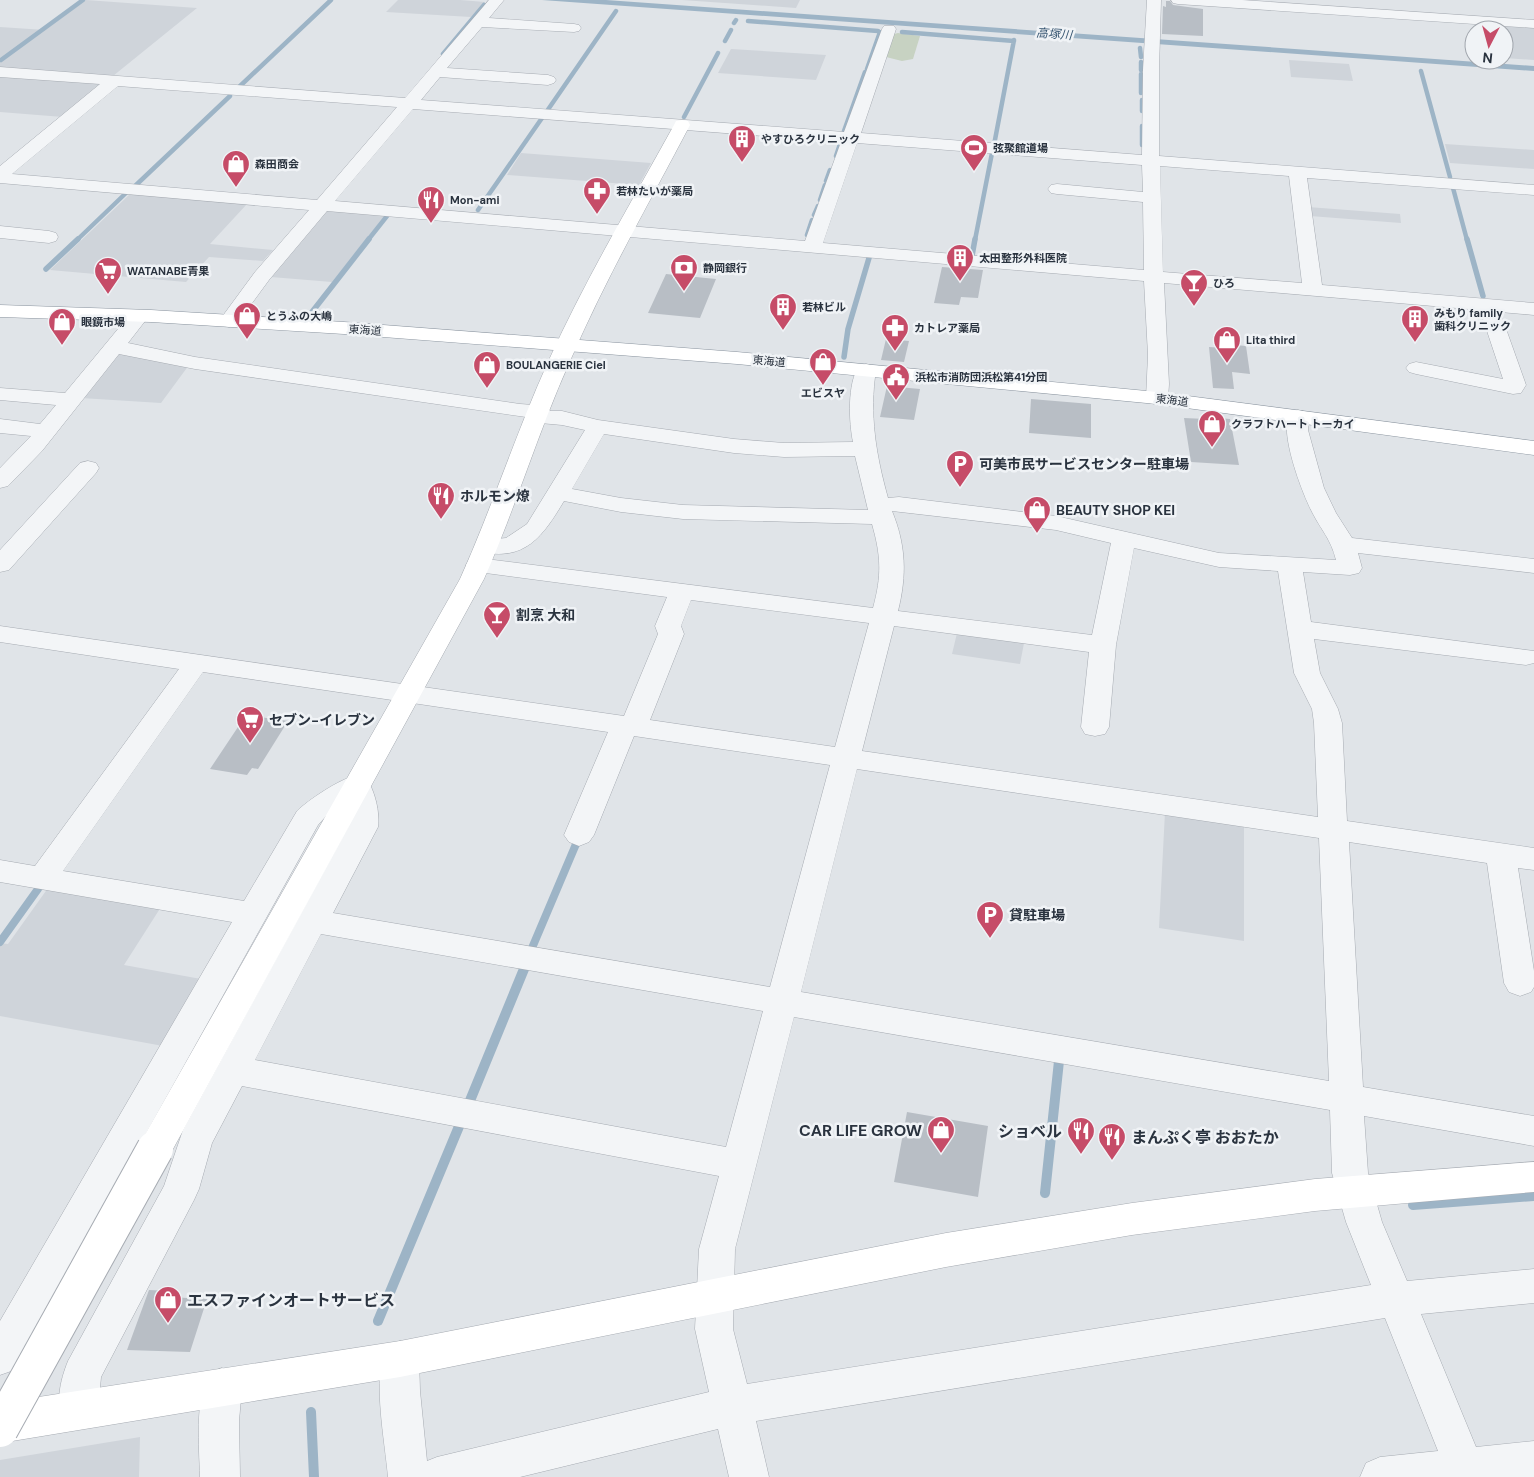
<svg xmlns="http://www.w3.org/2000/svg" width="1534" height="1477" font-family="'DM Sans','Noto Sans JP',sans-serif">
<style>
.built{fill:#cfd4da}
.green{fill:#c7d2c2}
.water{fill:#9db4c6}
.lines{fill:none;stroke-linecap:round;stroke-linejoin:round}
.stream-far3{stroke:#9db4c6;stroke-width:4.5}
.stream-far2{stroke:#9db4c6;stroke-width:5.5}
.stream-far1{stroke:#9db4c6;stroke-width:8}
.stream{stroke:#9db4c6;stroke-width:10}
.building{fill:#b8bec5}
.street-casing{stroke:#a6abb2;stroke-width:1}
.secondary-casing{stroke:#a6abb2;stroke-width:1}
.highway-casing{stroke:#89939e;stroke-width:1}
.street{fill:#f3f5f7;fill-rule:evenodd}
.secondary{fill:#fff;fill-rule:evenodd}
.highway{fill:#fff;fill-rule:evenodd}
.secondary-bridge-casing{stroke:#a6abb2;stroke-width:38;stroke-linecap:butt}
.secondary-bridge{stroke:#fff;stroke-width:36}
.labels{text-anchor:middle;stroke-width:5;stroke-linejoin:round;paint-order:stroke}
.far-poi-label{font-size:11px;font-weight:bold;fill:#2a333f;stroke:#f0f3f6;text-anchor:start}
.far-street-label{font-size:11px;fill:#2a333f;stroke:#f0f3f6}
.far-water-label{font-size:12px;font-style:italic;fill:#365571;stroke:#f0f3f6}
.poi-label{font-size:14px;font-weight:bold;fill:#2a333f;stroke:#f0f3f6;text-anchor:start}
.near-poi-label{font-size:16px;font-weight:bold;fill:#2a333f;stroke:#f0f3f6;text-anchor:end}
</style>
<rect width="100%" height="100%" fill="#e0e4e8"/>
<path class="built" d="M86 0 197 8 113 76 0 70V27L45 30Z
M398 0H460L485 2 471 17 386 12Z
M682 0H800L796 8Z
M1490 23 1534 26V60L1504 58V30H1492Z
M731 49 826 55 816 80 718 73Z
M1289 60 1349 64 1353 81 1291 77Z
M0 75 100 83 102 85 63 117 0 112Z
M1445 144 1534 150V169L1450 163Z
M521 153 651 163 639 185 507 175Z
M130 194 247 204 210 244 273 250 263 261 209 257 186 282 50 270Z
M1308 207 1400 214 1401 223 1310 216Z
M327 211 385 215 332 282 271 277Z
M118 353 189 365 161 403 81 398Z
M958 629 1025 638 1020 664 952 654Z
M1165 812 1244 823V941L1159 928Z
M48 888 161 907 124 965 201 979 163 1046 0 1016V943L8 944Z
M140 1437 139 1477H0V1460Z"/>
<path class="green" d="M898 33 920 36 913 59 902 61 886 57 894 34Z"/>
<path class="water" d="M542 0H606L1534 66V71Z"/>
<g class="lines">
<path class="stream-far3" d="M748 21 878 31
M734 23 736 20
M902 32 1014 41
M725 41 731 30
M1140 48 1141 57
M443 54 484 5
M1 60 83 0
M1141 62V70
M867 69 880 32
M1421 71 1450 177
M1141 74V93
M239 87 331 0
M1142 100V111
M547 111 616 11
M684 117 718 53
M1142 126V145
M844 131 865 72
M994 145 1014 40
M836 156 840 144
M826 181 830 170
M135 186 230 96
M1453 188 1467 240
M820 200 825 185
M478 210 542 118
M814 215 818 206
M807 235 812 220
M77 240 126 193
M368 240 387 216
M975 240 992 153"/>
<path class="stream-far2" d="M1467 239 1483 296
M972 256 975 239
M46 269 78 239
M312 312 369 239
M844 357 848 329 869 258"/>
<path class="stream-far1" d="M0 942 38 889
M532 948 579 837"/>
<path class="stream" d="M469 1103 524 969
M1045 1193 1059 1061
M1413 1205 1534 1196
M378 1321 460 1124
M311 1412 314 1477"/>
</g>
<path class="building" d="M1166 1H1170L1173 5 1203 9V36L1162 34 1163 6 1166 7Z
M942 267 983 270 978 298 961 297 959 305 934 303Z
M666 274 716 279 700 318 648 313Z
M886 339 909 341 904 362 881 360Z
M1224 344 1246 346 1250 374 1232 372 1234 389 1213 388 1209 347 1224 348Z
M887 386 920 389 914 420 880 417Z
M1031 399 1091 404V438L1029 433Z
M1206 417 1230 419 1239 465 1191 462 1184 418 1206 419Z
M246 715 288 721 258 769 252 768 247 775 210 769Z
M907 1112 988 1126 978 1197 894 1182Z
M149 1290 170 1291 168 1297 207 1299 190 1352 127 1350Z"/>
<g class="lines">
<defs>
<path id="street" d="M489 0H504L489 18 574 24 579 25 581 28 579 31 574 32 482 27 447 68 548 75 554 77 556 80 554 83 548 85 440 77 421 100 844 132 882 29 884 26H894L896 29 861 133 1142 155 1143 70 1147 0H1161L1159 70V156L1534 185V195L1307 178 1322 285 1534 303V315L1500 312 1526 385 1521 393 1513 394 1416 374 1409 372 1406 368 1409 364 1416 362 1503 379 1480 310 1164 283 1169 384 1168 398 1165 403 1157 404 1149 403 1146 398 1148 355 1144 281 327 211 269 280 236 325 229 327 222 325 219 321 255 272 309 210 0 183V166L100 84 0 77V67L405 98ZM118 86 397 107 317 200 12 174ZM413 109 841 142 805 241 335 201ZM857 143 1142 165 1143 192 1057 184 1051 185 1048 189 1051 193 1057 194 1143 202 1144 270 823 243ZM1160 166 1289 176 1302 283 1163 272Z
M1171 0H1242L1534 20V28L1178 4 1173 3Z
M0 226 49 231 56 233 58 237 56 241 49 243 0 238Z
M139 310 146 312 149 316 128 343 195 357 520 404 547 406 550 411H562L598 420 734 439 784 443 853 442C849 423 847 383 859 366L866 364 873 366 876 370C869 414 876 455 888 498L899 497 1056 516 1219 553 1336 560C1331 539 1321 530 1312 512 1302 493 1278 430 1290 412L1298 410 1306 412 1309 417 1308 430 1324 488 1336 513 1352 538 1534 559V573L1358 553 1362 568 1359 573 1350 575 1303 572 1311 622 1534 651V663L1526 665 1314 639 1320 673 1338 709 1342 723 1347 821 1534 848V870L1518 868 1534 971V987L1531 992 1520 996 1509 992 1504 983 1487 863 1349 842 1363 1087 1534 1116V1146L1364 1116 1368 1173 1382 1222 1407 1281 1534 1269V1303L1421 1314 1476 1447 1534 1441V1477H1360L1366 1463 1380 1457 1438 1451 1385 1318 756 1421 769 1477H729L718 1429 520 1477H388C385 1441 372 1378 386 1346L400 1341 414 1346 419 1359 420 1391 427 1461 437 1457 709 1392 695 1329 699 1249 719 1176 242 1086 212 1143 199 1189 194 1200 101 1377 98 1410 92 1424 78 1429 64 1424C55 1403 60 1381 68 1361L164 1186 183 1130 348 827 351 817 347 804 326 816 318 825 14 1370 0 1375V1321L232 922 0 882V860L35 866 179 669 0 642V626L624 716 658 634 655 626 667 597 478 572 469 570 466 565 469 560 478 558 873 608C882 575 881 556 872 524L683 519 621 512 564 501C543 536 525 563 478 551L475 546 478 541 506 538 527 524 585 430 562 425 529 422 526 417 195 369 119 354 42 451 8 486 0 488V468L31 436 0 433V419L40 424 56 405 0 400V388L65 393 132 312ZM604 434 734 453 784 457 855 456 868 510 683 505 621 498 572 489ZM892 511 1056 530 1111 543 1092 635 898 611C907 575 906 545 892 511ZM1134 548 1219 567 1278 571 1294 673 1312 709 1314 723 1318 817 862 751 894 626 1089 652 1081 727 1085 734 1095 736 1105 734 1109 727 1116 645ZM691 600 869 623 835 747 650 720 684 634 681 626ZM203 672 608 732 564 835 569 842 579 846 589 842 594 835 634 736 830 765 770 987 333 913 378 827C380 812 375 792 367 779 363 778 359 776 355 776 341 778 307 801 297 811L244 901 63 871ZM857 769 1319 838 1329 1081 801 992ZM321 934 763 1011 726 1147 255 1060ZM794 1017 1330 1110 1332 1173 1346 1222 1371 1285 747 1384 733 1329 735 1249Z
M88 461 96 463 99 468 96 473 9 570 0 572V550L80 463Z
M222 1368 236 1374 242 1387 239 1421 240 1477H200C199 1443 195 1405 208 1374Z"/>
<path id="secondary" d="M682 120 688 121 690 125C649 203 605 280 570 361 538 432 516 507 484 579L167 1160 155 1164 143 1160 138 1149 143 1138 460 579C492 508 516 433 548 362 585 280 631 203 674 125L676 121Z
M1534 1162V1192L1315 1211 1132 1235 946 1267 400 1377 0 1443V1403L400 1341 946 1233 1132 1203 1315 1179Z"/>
<path id="highway" d="M0 305 151 310 344 322 737 352 1157 392 1534 441V455L1157 404 737 364 344 334 151 322 0 317Z"/>
</defs>
<use href="#street" class="street-casing"/>
<use href="#secondary" class="secondary-casing"/>
<use href="#highway" class="highway-casing"/>
<use href="#street" class="street"/>
<use href="#secondary" class="secondary"/>
<use href="#highway" class="highway"/>
<defs>
<path id="secondary-bridge" d="M0 1429 155 1149"/>
</defs>
<use href="#secondary-bridge" class="secondary-bridge-casing"/>
<use href="#secondary-bridge" class="secondary-bridge"/>
</g>
<defs>
<symbol id="building-pin" viewBox="-11 -11 22 30"><path d="M0 17L-7.5 6A9.5 9.5 0 1 1 7.5 6Z" fill="#c64c68" stroke="#f0f3f6"/><path d="M-4-6H4V6H1V3H-1V6H-4ZM-2.5-4.3h1.7v1.8h-1.7ZM.8-4.3h1.7v1.8H.8ZM-2.5-1h1.7V.8h-1.7ZM.8-1h1.7V.8H.8Z" fill="#fff"/></symbol>
<symbol id="stadium-pin" viewBox="-11 -11 22 30"><path d="M0 17L-7.5 6A9.5 9.5 0 1 1 7.5 6Z" fill="#c64c68" stroke="#f0f3f6"/><path d="M0-5a6.5 5 0 1 0 0 10a6.5 5 0 1 0 0-10ZM-3.5-1.8h7v3.6h-7Z" fill="#fff"/></symbol>
<symbol id="shop-pin" viewBox="-11 -11 22 30"><path d="M0 17L-7.5 6A9.5 9.5 0 1 1 7.5 6Z" fill="#c64c68" stroke="#f0f3f6"/><path d="M-5-2.5h2.3a2.7 3.5 0 0 1 5.4 0H5L5.5 6h-11ZM-1.5-2.5h3a1.5 2.3 0 0 0-3 0Z" fill="#fff"/></symbol>
<symbol id="pharmacy-pin" viewBox="-11 -11 22 30"><path d="M0 17L-7.5 6A9.5 9.5 0 1 1 7.5 6Z" fill="#c64c68" stroke="#f0f3f6"/><path d="M-2-6h4v4h4v4h-4v4h-4v-4h-4v-4h4Z" fill="#fff"/></symbol>
<symbol id="restaurant-pin" viewBox="-11 -11 22 30"><path d="M0 17L-7.5 6A9.5 9.5 0 1 1 7.5 6Z" fill="#c64c68" stroke="#f0f3f6"/><path d="M-5-6h1v4h1v-4h1v4h1v-4h1v5L-1.5 .5V6h-2V.5L-5-1ZM5-6V6H3V1.5H1.5Q1.5-4 5-6Z" fill="#fff"/></symbol>
<symbol id="bank-pin" viewBox="-11 -11 22 30"><path d="M0 17L-7.5 6A9.5 9.5 0 1 1 7.5 6Z" fill="#c64c68" stroke="#f0f3f6"/><path d="M-6-4H6V4H-6ZM0-2.3a2.3 2.3 0 1 0 0 4.6a2.3 2.3 0 1 0 0-4.6Z" fill="#fff"/></symbol>
<symbol id="supermarket-pin" viewBox="-11 -11 22 30"><path d="M0 17L-7.5 6A9.5 9.5 0 1 1 7.5 6Z" fill="#c64c68" stroke="#f0f3f6"/><path d="M-6-5.5h2.5l.6 2H6L4.5 2H-2.5L-4.4-4H-6ZM-1.5 3.2a1.3 1.3 0 1 0 .1 0ZM3 3.2a1.3 1.3 0 1 0 .1 0Z" fill="#fff"/></symbol>
<symbol id="bar-pin" viewBox="-11 -11 22 30"><path d="M0 17L-7.5 6A9.5 9.5 0 1 1 7.5 6Z" fill="#c64c68" stroke="#f0f3f6"/><path d="M-6-5H6L.8 .8V4.5H3.5V6h-7V4.5H-.8V.8Z" fill="#fff"/></symbol>
<symbol id="civic-pin" viewBox="-11 -11 22 30"><path d="M0 17L-7.5 6A9.5 9.5 0 1 1 7.5 6Z" fill="#c64c68" stroke="#f0f3f6"/><path d="M-.6-6.5H3V-4.5H.6V-3L4-1V1h2V6H-6V1h2V-1L-.6-3ZM-1.2 2.5V6h2.4V2.5Z" fill="#fff"/></symbol>
<symbol id="parking-pin" viewBox="-11 -11 22 30"><path d="M0 17L-7.5 6A9.5 9.5 0 1 1 7.5 6Z" fill="#c64c68" stroke="#f0f3f6"/><path d="M-3.5-5.5H1a3.5 3.5 0 0 1 0 7H-1V5.5H-3.5ZM-1-3.4V-.6H.8a1.4 1.4 0 0 0 0-2.8Z" fill="#fff"/></symbol>
</defs>
<g fill-rule="evenodd">
<use href="#building-pin" x="726" y="123" width="32" height="43"/>
<use href="#stadium-pin" x="958" y="132" width="32" height="43"/>
<use href="#shop-pin" x="220" y="148" width="32" height="43"/>
<use href="#pharmacy-pin" x="581" y="175" width="32" height="43"/>
<use href="#restaurant-pin" x="415" y="184" width="32" height="43"/>
<use href="#building-pin" x="944" y="242" width="32" height="43"/>
<use href="#bank-pin" x="668" y="252" width="32" height="43"/>
<use href="#supermarket-pin" x="92" y="255" width="32" height="43"/>
<use href="#bar-pin" x="1178" y="267" width="32" height="43"/>
<use href="#building-pin" x="767" y="291" width="32" height="43"/>
<use href="#shop-pin" x="231" y="300" width="32" height="43"/>
<use href="#building-pin" x="1399" y="303" width="32" height="43"/>
<use href="#shop-pin" x="46" y="306" width="32" height="43"/>
<use href="#pharmacy-pin" x="879" y="312" width="32" height="43"/>
<use href="#shop-pin" x="1211" y="324" width="32" height="43"/>
<use href="#shop-pin" x="807" y="346" width="32" height="43"/>
<use href="#shop-pin" x="471" y="349" width="32" height="43"/>
<use href="#civic-pin" x="880" y="361" width="32" height="43"/>
<use href="#shop-pin" x="1196" y="408" width="32" height="43"/>
<use href="#parking-pin" x="944" y="448" width="32" height="43"/>
<use href="#restaurant-pin" x="425" y="480" width="32" height="43"/>
<use href="#shop-pin" x="1021" y="494" width="32" height="43"/>
<use href="#bar-pin" x="481" y="599" width="32" height="43"/>
<use href="#supermarket-pin" x="234" y="704" width="32" height="43"/>
<use href="#parking-pin" x="974" y="899" width="32" height="43"/>
<use href="#shop-pin" x="925" y="1114" width="32" height="43"/>
<use href="#restaurant-pin" x="1065" y="1115" width="32" height="43"/>
<use href="#restaurant-pin" x="1096" y="1121" width="32" height="43"/>
<use href="#shop-pin" x="152" y="1284" width="32" height="43"/>
</g>
<g class="labels">
<g class="far-poi-label">
<text x="761" y="143">やすひろクリニック</text>
<text x="993" y="152">弦聚館道場</text>
<text x="255" y="168">森田商会</text>
<text x="616" y="195">若林たいが薬局</text>
<text x="450" y="204">Mon-ami</text>
<text x="979" y="262">太田整形外科医院</text>
<text x="703" y="272">静岡銀行</text>
<text x="127" y="275">WATANABE青果</text>
<text x="1213" y="287">ひろ</text>
<text x="802" y="311">若林ビル</text>
<text x="1434" y="317">みもり family<tspan x="1434" dy="13">歯科クリニック</tspan></text>
<text x="266" y="320">とうふの大嶋</text>
<text x="81" y="326">眼鏡市場</text>
<text x="914" y="332">カトレア薬局</text>
<text x="1246" y="344">Lita third</text>
<text x="506" y="369">BOULANGERIE Ciel</text>
<text x="915" y="381">浜松市消防団浜松第41分団</text>
<text x="823" y="397" text-anchor="middle">エビスヤ</text>
<text x="1231" y="428">クラフトハート トーカイ</text>
</g>
<g class="far-street-label">
<text transform="translate(365 330) rotate(4)" y="4">東海道</text>
<text transform="translate(769 361) rotate(5)" y="4">東海道</text>
<text transform="translate(1172 400) rotate(7)" y="4">東海道</text>
</g>
<g class="far-water-label">
<text transform="translate(1054 34) rotate(4)" y="4">高塚川</text>
</g>
<g class="poi-label">
<text x="979" y="469">可美市民サービスセンター駐車場</text>
<text x="460" y="501">ホルモン燎</text>
<text x="1056" y="515">BEAUTY SHOP KEI</text>
<text x="516" y="620">割烹 大和</text>
<text x="269" y="725">セブン-イレブン</text>
<text x="1009" y="920">貸駐車場</text>
</g>
<g class="near-poi-label">
<text x="922" y="1136">CAR LIFE GROW</text>
<text x="1062" y="1137">ショベル</text>
<text x="1131" y="1143" text-anchor="start">まんぷく亭 おおたか</text>
<text x="187" y="1306" text-anchor="start">エスファインオートサービス</text>
</g>
</g>
<g transform="translate(1489 45) rotate(186)"><circle r="24" fill="#f0f3f6" stroke="#a1a6ad"/>
<path d="M0-4L9 19L0 12L-9 19Z" fill="#c64c68"/>
<text y="-8" font-size="14" font-weight="bold" text-anchor="middle" fill="#2a333f">N</text>
</g>
</svg>
